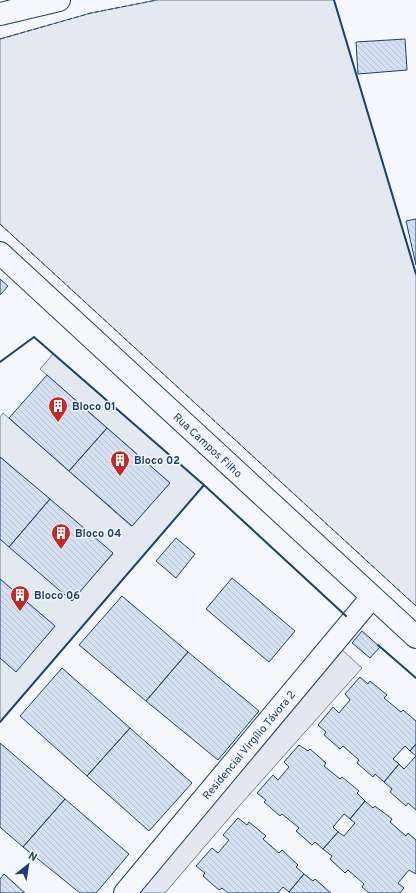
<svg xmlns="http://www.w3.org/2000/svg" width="416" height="893" font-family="Overpass,sans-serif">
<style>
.grass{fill:#e3e9f0;stroke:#687fa3}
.parking{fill:#e3e8f0;stroke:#687fa3}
.building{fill:url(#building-back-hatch);stroke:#1d3f73}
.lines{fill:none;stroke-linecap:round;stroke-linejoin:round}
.minor-casing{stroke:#1d3f73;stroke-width:24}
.primary-casing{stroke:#1d3f73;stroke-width:24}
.minor{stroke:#f4f7fb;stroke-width:22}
.primary{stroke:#f4f7fb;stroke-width:22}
.fence{stroke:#1d3f73;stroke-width:1;stroke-dasharray:5 2;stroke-linecap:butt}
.wall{stroke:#1d3f73;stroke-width:2}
.labels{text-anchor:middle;stroke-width:3;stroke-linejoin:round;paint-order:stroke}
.poi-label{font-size:11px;font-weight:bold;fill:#1d3f73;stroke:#f4f7fb;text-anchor:start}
.street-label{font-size:11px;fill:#1d3f73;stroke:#f4f7fb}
</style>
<defs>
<pattern id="building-back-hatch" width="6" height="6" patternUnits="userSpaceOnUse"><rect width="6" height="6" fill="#d5e0f0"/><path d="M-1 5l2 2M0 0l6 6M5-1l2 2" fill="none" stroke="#b6c1d1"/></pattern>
</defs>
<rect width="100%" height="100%" fill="#f4f7fb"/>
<path class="grass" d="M157 0H334L416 274V606L0 224V39L91 13Z
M53 354 204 485 0 722V658L16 671 55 626 0 579V539L72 600 113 554 0 457V417L3 413 131 526 170 483 40 369Z"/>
<path class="parking" d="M340 648 362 668 241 804 165 893H130Z"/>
<path class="building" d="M405 39 407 70 358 74 356 42Z
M416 219V265L406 221Z
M0 279 8 286 0 295Z
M47 375 107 428 69 471 9 418Z
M107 428 170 483 132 526 69 471Z
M0 457 50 499 9 547 0 539Z
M50 499 113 553 72 601 9 547Z
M176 538 195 554 176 578 156 561Z
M232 578 295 631 269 662 206 609Z
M0 579 55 626 16 672 0 658Z
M122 596 188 652 146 701 79 645Z
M362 631 380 647 370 658 352 643Z
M188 652 259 711 218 760 146 701Z
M62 668 130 728 87 776 20 716Z
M360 677 368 684 370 681 387 695 384 698 401 712 403 710 416 721V744L410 751 405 746 393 759 399 764 384 782 375 774 373 777 357 763 359 760 343 746 340 749 324 735 326 732 318 725 333 707 339 713 350 700 345 694Z
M130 728 192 783 149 831 87 776Z
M0 743 65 799 23 847 0 827Z
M416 744V810L408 803 406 806 390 792 392 789 384 782 399 764 404 769 416 756 410 751Z
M299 745 308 751 310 749 326 763 324 766 340 779 342 777 359 791 357 793 365 801 350 819 344 814 333 827 338 832 323 849 315 842 312 845 296 831 299 828 282 814 280 816 264 802 266 800 257 793 273 775 278 780 289 767 284 762Z
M65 799 129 854 96 893H80L23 847Z
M365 801 373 808 375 806 392 819 390 822 406 836 408 833 416 840V874L409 870 398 883 404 888 400 893H369L362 887 364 884 348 870 345 873 330 859 332 856 323 849 338 832 344 836 355 823 350 819Z
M238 818 247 825 249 822 266 836 263 839 279 853 282 850 298 865 296 867 304 874 289 892 283 887 278 893H228L222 888 219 890 203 876 205 873 196 866 212 848 218 853 229 840 223 835Z
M4 874 25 893H0V879Z
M304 874 313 881 315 879 331 893H290L289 892Z"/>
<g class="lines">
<defs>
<g id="minor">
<path id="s1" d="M0 253 416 637"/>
<path id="s2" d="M125 893 372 597"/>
</g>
<path id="primary" d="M0 14 59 0"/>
</defs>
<use href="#minor" class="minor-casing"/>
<use href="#primary" class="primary-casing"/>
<use href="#minor" class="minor"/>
<use href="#primary" class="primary"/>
<path class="fence" d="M0 39 91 13 157 0
M0 224 416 606"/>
<path class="wall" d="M334 0 416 274
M0 362 34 337 204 485 346 616
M378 645 416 678
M0 722 204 485"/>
</g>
<defs>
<symbol id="building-pin" viewBox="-11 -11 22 30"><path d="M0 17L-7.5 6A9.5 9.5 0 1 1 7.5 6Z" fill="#c62828" stroke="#f4f7fb"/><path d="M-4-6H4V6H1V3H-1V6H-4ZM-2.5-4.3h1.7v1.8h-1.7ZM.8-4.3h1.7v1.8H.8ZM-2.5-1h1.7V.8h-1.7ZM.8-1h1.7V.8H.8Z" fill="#fff"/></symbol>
</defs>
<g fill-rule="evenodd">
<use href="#building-pin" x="47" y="395" width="22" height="30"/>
<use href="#building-pin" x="109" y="449" width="22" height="30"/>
<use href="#building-pin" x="50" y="522" width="22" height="30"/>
<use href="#building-pin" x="9" y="584" width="22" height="30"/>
</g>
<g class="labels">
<g class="poi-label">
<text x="72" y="410">Bloco 01</text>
<text x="134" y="464">Bloco 02</text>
<text x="75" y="537">Bloco 04</text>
<text x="34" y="599">Bloco 06</text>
</g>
<g class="street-label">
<text dy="4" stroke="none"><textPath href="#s1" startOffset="283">Rua Campos Filho</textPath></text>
<text dy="4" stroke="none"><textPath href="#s2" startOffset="193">Residencial Virgílio Távora 2</textPath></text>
</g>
</g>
<g transform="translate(28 865) rotate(30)" stroke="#f4f7fb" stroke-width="3" paint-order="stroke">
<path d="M0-3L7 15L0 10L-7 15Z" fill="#1d3f73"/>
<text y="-6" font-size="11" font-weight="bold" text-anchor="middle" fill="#1d3f73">N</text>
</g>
</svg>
